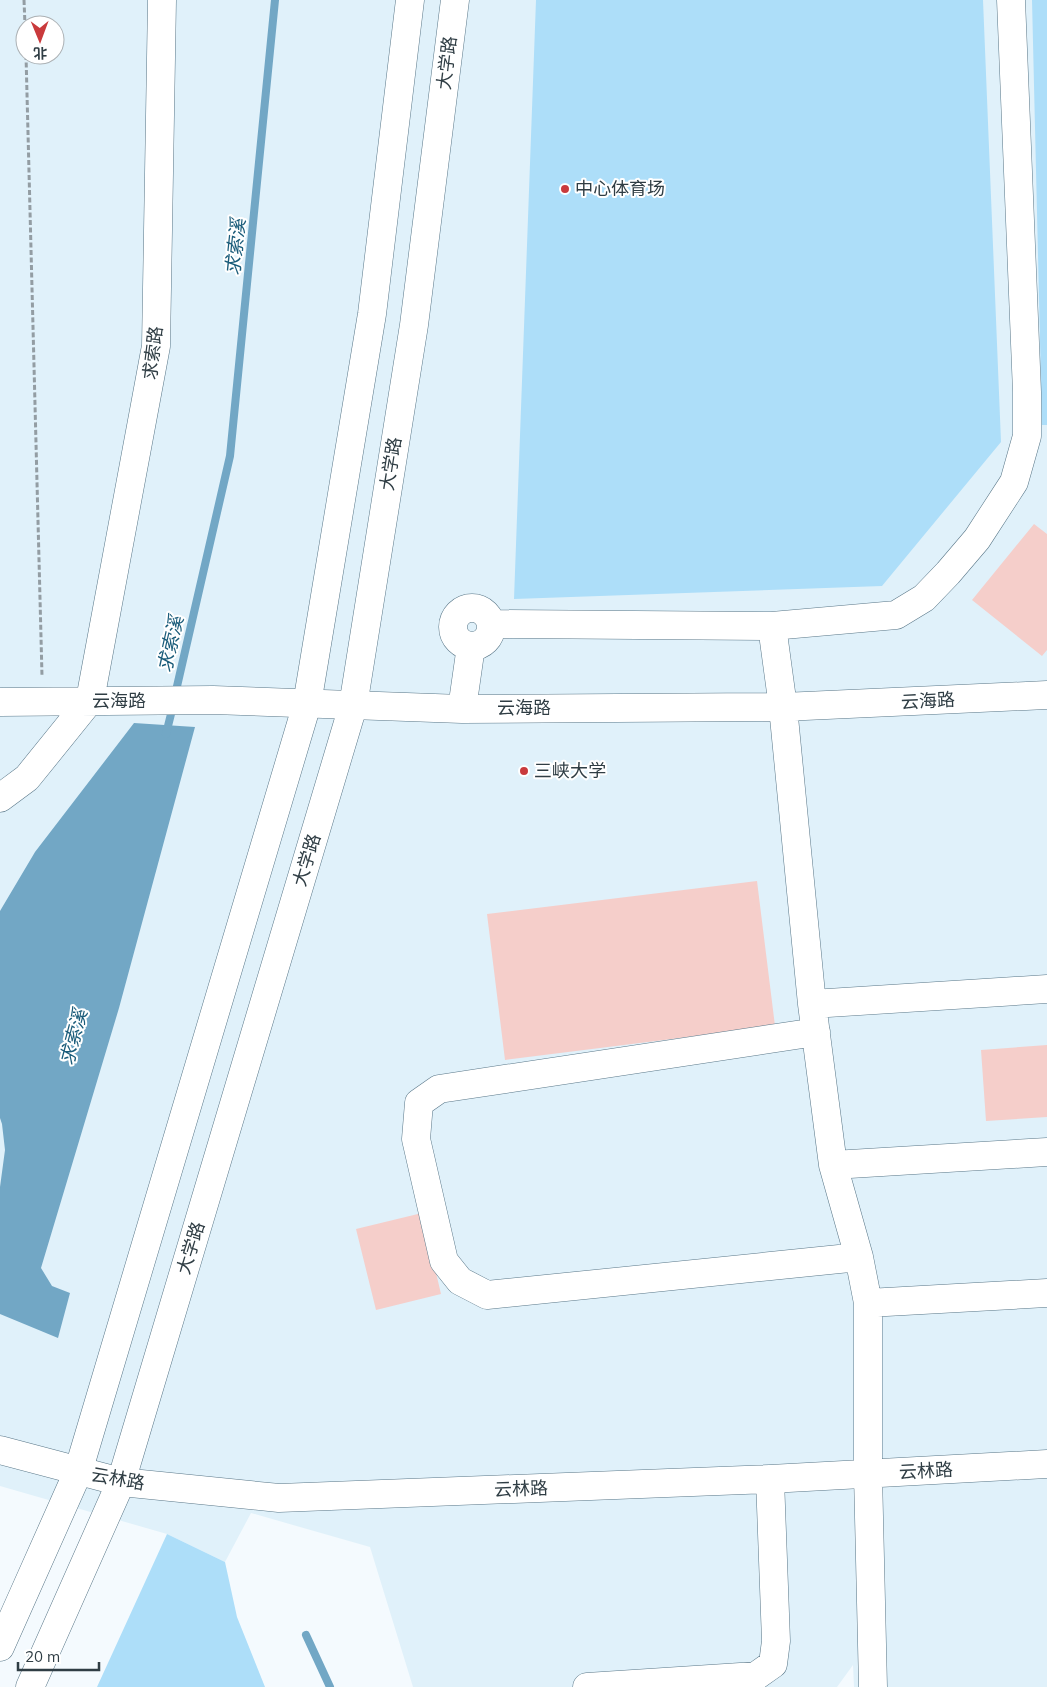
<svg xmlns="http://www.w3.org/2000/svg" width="1047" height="1687" font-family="Mulish,'Noto Sans SC',sans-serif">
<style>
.built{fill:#e0f1fa;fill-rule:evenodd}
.green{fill:#addef9}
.water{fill:#72a7c5}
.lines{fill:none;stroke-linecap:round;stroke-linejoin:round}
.stream{stroke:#72a7c5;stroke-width:8}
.building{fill:#f5ceca}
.minor-casing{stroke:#597788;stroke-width:29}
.major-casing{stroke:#597788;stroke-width:29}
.path{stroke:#939da3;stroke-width:3;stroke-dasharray:5 2.5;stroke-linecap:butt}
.minor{stroke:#fff;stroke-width:28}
.major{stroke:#fff;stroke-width:28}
.poi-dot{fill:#c93a3c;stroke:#fff;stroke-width:2}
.labels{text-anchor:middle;stroke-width:4;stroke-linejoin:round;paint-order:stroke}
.street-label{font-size:18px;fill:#2f3d44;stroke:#fff}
.poi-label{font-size:18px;fill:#2f3d44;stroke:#fff;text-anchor:start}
.water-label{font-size:19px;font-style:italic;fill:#1a5c7a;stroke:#fff}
</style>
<rect width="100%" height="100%" fill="#f4fafe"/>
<path class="built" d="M0 0H1047V1687H854L853 1665 837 1687H413L370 1547 251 1513 225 1562 167 1534 0 1486ZM25 25H55V55H25Z"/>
<path class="green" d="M536 0H983L1001 442 882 586 514 599Z
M1032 0H1047V425H1042Z
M167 1534 225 1562 237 1617 265 1687H97Z"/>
<path class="water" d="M134 723 195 727 119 1008 41 1268 52 1286 70 1293 58 1338 0 1314V1187L5 1150 2 1124 0 1118V911L35 852Z"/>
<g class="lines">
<path class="stream" d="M175 695 230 456 275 0
M166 734 173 706
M306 1635 330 1687"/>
</g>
<path class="building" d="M1034 524 1047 534V650L1042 656 972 600Z
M757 881 775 1026 505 1060 487 914Z
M1047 1045V1117L986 1121 981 1050Z
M422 1213 441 1294 376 1310 356 1229Z"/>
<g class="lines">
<defs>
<path id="minor" d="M1011 0 1027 392V436L1014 482 977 539 948 573 924 598 896 615 772 626 783 707 812 1004 833 1165 859 1257 868 1303 1047 1293
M453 627a19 19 0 1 1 38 0a19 19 0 1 1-38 0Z
M492 624 772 626
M0 702 213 700 462 709 783 707 1047 695
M462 709 471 646
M0 798 27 778 90 700 156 346 162 0
M812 1004 1047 989
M816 1032 439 1089 419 1103 416 1139 444 1261 460 1281 487 1295 859 1257
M833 1165 1047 1152
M868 1303V1474L873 1687
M0 1450 121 1482 279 1498 770 1479 1047 1464
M587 1687 756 1676 773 1664 776 1641 770 1479"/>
<path id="major" d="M0 1647 78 1472 307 704 372 314 410 0
M30 1687 121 1482 353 706 414 325 455 0"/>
</defs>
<use href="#minor" class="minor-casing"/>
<use href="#major" class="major-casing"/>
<path class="path" d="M24 0 25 25
M26 55 42 676"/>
<use href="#minor" class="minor"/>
<use href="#major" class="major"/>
</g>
<g class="poi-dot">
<circle cx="565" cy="189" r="5"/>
<circle cx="524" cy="771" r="5"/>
</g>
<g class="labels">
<g class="street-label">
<text transform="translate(447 63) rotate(-83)" y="6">大学路</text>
<text transform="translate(153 353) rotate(-83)" y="6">求索路</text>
<text transform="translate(391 464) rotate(-81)" y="6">大学路</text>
<text x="119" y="707">云海路</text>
<text transform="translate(928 701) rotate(-3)" y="6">云海路</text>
<text x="524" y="714">云海路</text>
<text transform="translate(307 860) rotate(-73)" y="6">大学路</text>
<text transform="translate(191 1248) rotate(-73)" y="6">大学路</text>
<text transform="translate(926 1471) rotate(-3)" y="6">云林路</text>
<text transform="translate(118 1479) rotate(10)" y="6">云林路</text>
<text transform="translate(521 1489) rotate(-2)" y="6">云林路</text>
</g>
<g class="poi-label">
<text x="575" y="195">中心体育场</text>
<text x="534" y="777">三峡大学</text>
</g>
<g class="water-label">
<text transform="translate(235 247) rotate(-84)" y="7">求索溪</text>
<text transform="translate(170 644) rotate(-77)" y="7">求索溪</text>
<text transform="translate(73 1037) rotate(-75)" y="7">求索溪</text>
</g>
</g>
<g transform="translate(40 40) rotate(179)"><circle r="24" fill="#ffffff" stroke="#acb1b4"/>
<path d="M0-4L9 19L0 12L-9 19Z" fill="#c93a3c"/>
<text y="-8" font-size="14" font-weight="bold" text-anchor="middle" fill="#2f3d44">北</text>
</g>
<path d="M18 1662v8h81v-8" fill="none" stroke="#2f3d44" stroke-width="2.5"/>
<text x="25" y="1662" font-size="15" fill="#2f3d44" stroke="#ffffff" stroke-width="4" paint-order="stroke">20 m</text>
</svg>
